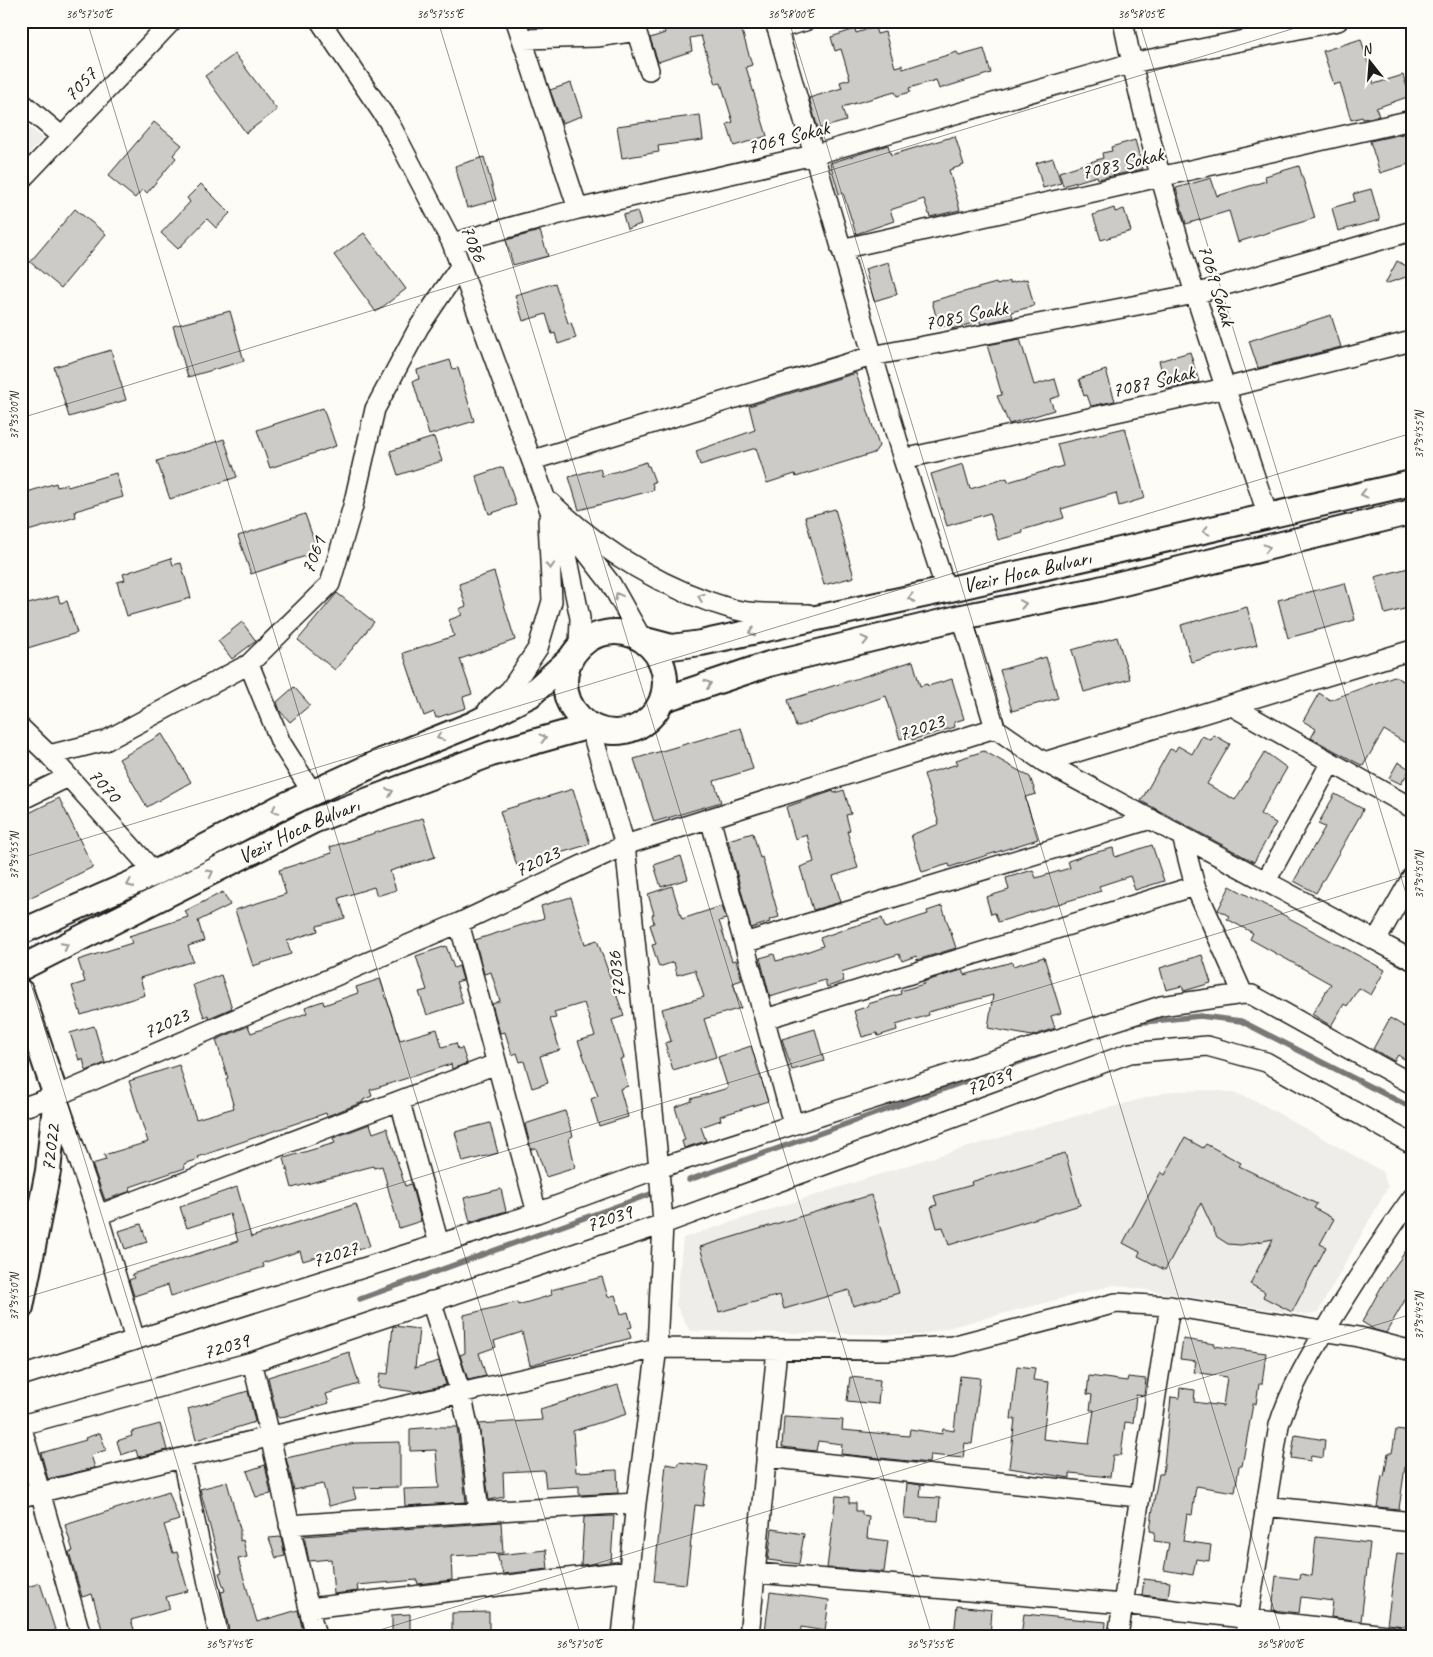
<svg xmlns="http://www.w3.org/2000/svg" width="1433" height="1657" font-family="Caveat,sans-serif">
<style>
.built{fill:#eeede9}
.lines{fill:none;stroke-linecap:round;stroke-linejoin:round}
.stream{stroke:#797876;stroke-width:5.5}
.building{fill:#cccbc8;stroke:#1c1c1c}
.minor-casing{stroke:#1c1c1c;stroke-width:22}
.major-casing{stroke:#1c1c1c;stroke-width:28}
.minor{stroke:#fdfcf7;stroke-width:19}
.major{stroke:#fdfcf7;stroke-width:24}
.oneway{stroke:#989794}
.ticks{fill:none;stroke:#1c1c1c;stroke-width:1;stroke-opacity:0.45}
.labels{text-anchor:middle;stroke-width:4.5;stroke-linejoin:round;paint-order:stroke}
.street-label{font-size:21px;fill:#1c1c1c;stroke:#fdfcf7}
.neatline{fill:none;stroke:#1c1c1c;stroke-width:2}
.ticks-label{font-size:12px;text-anchor:middle;fill:#1c1c1c}
</style>
<rect width="100%" height="100%" fill="#fdfcf7"/>
<filter id="ink" filterUnits="userSpaceOnUse"><feTurbulence type="fractalNoise" baseFrequency=".02" numOctaves="2"/><feDisplacementMap in="SourceGraphic" scale="10" xChannelSelector="R" yChannelSelector="G"/><feConvolveMatrix kernelMatrix="1 2 1 2 8 2 1 2 1" color-interpolation-filters="sRGB"/></filter>
<g filter="url(#ink)">
<path class="built" d="M21 121 43 138 21 163Z
M1212 1090 1235 1093 1256 1101 1382 1171 1388 1187 1318 1312 1306 1315 1114 1285 920 1335 690 1331 676 1305 683 1238 924 1160 1047 1124 1172 1091Z"/>
<g class="lines">
<path class="stream" d="M1134 1023 1200 1016 1241 1021 1412 1108
M689 1180 1042 1054
M360 1299 656 1192"/>
</g>
<path class="building" d="M661 21H739L752 65 746 67 767 136 734 146 727 124 733 122 721 83 716 84 701 36 690 38 692 51 658 62 650 38 665 33Z
M875 27 877 34 885 32 895 67 902 65 903 69 957 52 959 56 984 49 991 73 939 89 936 80 909 88 910 92 897 96 895 92 842 107 846 121 818 129 809 98 842 88 840 82 850 79 841 49 835 51 831 37 855 29 856 33Z
M1361 39 1374 84 1403 75 1410 96 1376 108 1379 116 1363 119 1362 117 1351 120 1340 83 1334 85 1323 51Z
M235 54 277 110 246 133 205 76Z
M571 83 582 116 562 123 550 90Z
M700 115 703 140 658 146 659 152 622 158 617 126Z
M154 122 182 145 173 155 176 158 147 193 143 189 135 198 108 176Z
M1412 132V163L1380 173 1370 141Z
M955 136 964 165 949 170 960 210 930 217 924 199 890 210 894 221 856 234 843 193 839 194 830 163 888 145 891 155Z
M1135 140 1143 169 1098 179 1097 176 1063 186 1059 172 1103 158 1102 153 1112 151 1111 147Z
M484 157 496 200 467 208 455 166Z
M1053 158 1061 183 1043 188 1036 163Z
M1299 166 1315 218 1238 242 1229 211 1186 224 1176 188 1211 178 1217 196 1266 181 1265 176Z
M201 184 230 213 216 228 207 219 178 249 161 233 190 202 187 198Z
M1371 189 1380 220 1338 231 1332 208 1355 201 1353 194Z
M1114 208 1115 212 1124 209 1131 231 1101 240 1093 215Z
M75 209 106 234 61 288 30 262Z
M637 211 641 224 627 229 623 215Z
M540 231 548 256 513 265 506 240Z
M364 233 406 289 376 312 334 255Z
M1397 261 1412 269V275L1385 284Z
M888 262 897 294 874 301 865 269Z
M1027 279 1034 306 1011 312 1013 317 981 324 980 321 952 329 951 324 939 328 932 301 996 283 997 285 1010 281V283Z
M555 283 568 323 571 322 576 338 558 344 555 333 552 334 546 314 523 321 515 295Z
M230 311 244 361 188 377 173 326Z
M1331 315 1341 347 1258 368 1249 341Z
M1020 339 1034 385 1055 379 1060 396 1050 399 1054 410 1009 424 997 396 1002 395 987 345Z
M111 350 126 400 69 417 54 367Z
M1190 352 1199 382 1167 389 1159 361Z
M450 360 453 369 458 368 474 421 429 435 413 381 419 379 417 370Z
M1106 370 1115 401 1091 406 1087 395 1084 396 1079 379Z
M856 373 879 446 874 453 796 477 795 474 767 483 756 448 700 465 696 451 755 430 749 406Z
M323 408 336 446 270 468 257 430Z
M1125 428 1145 498 1119 506 1116 493 1061 509 1064 518 1022 530 1023 533 998 540 990 513 947 526 931 474 963 464 970 489 1007 478 1008 482 1063 466 1057 444Z
M434 437 442 461 398 475 390 451Z
M224 439 237 477 170 499 157 461Z
M646 462 647 466H649L655 482 652 483 654 490 579 510 569 477 600 468 602 476Z
M503 467 516 505 489 514 476 476Z
M116 473 123 497 75 511 76 517 21 533V494L56 483 57 487 67 484 68 487Z
M835 509 854 577 824 585 805 517Z
M305 514 318 552 251 574 238 536Z
M171 558 173 565 181 563 191 598 127 616 117 582 125 580 123 574Z
M1412 567V607L1385 614 1375 577Z
M494 572 515 640 460 659 472 694 463 697 466 708 436 718 434 712 424 716 403 653 454 636 449 620 462 615 459 609 466 606 459 584Z
M1345 583 1355 620 1288 638 1278 600Z
M337 593 374 622 335 670 298 640Z
M58 596 60 603 67 601 77 633 21 650V606Z
M1247 607 1257 645 1191 662 1181 625Z
M242 622 256 641 232 659 218 641Z
M1117 637 1130 679 1084 692 1072 650Z
M1046 657 1058 698 1012 711 1000 670Z
M913 661 920 686 927 684 928 686 952 679 964 719 954 722 955 727 912 740 911 736 900 739 886 696 796 727 788 700Z
M1394 676 1412 686V747L1384 730 1363 766 1311 738 1316 729 1303 721 1319 693 1330 700Z
M294 687 310 705 290 722 280 711 277 702Z
M741 728 753 769 714 781 721 802 654 822 634 759Z
M162 734 191 782 147 807 119 759Z
M1214 735 1230 744 1207 784 1235 800 1265 752 1287 768 1260 814 1276 823 1254 862 1141 801 1170 749 1175 751 1178 746 1192 754 1202 736 1211 740Z
M984 751 1030 777 1036 794 1025 797 1038 839 950 867 949 864 922 872 911 835 939 824 924 774 958 764 956 760Z
M1398 762 1410 769 1401 784 1389 778Z
M573 789 590 844 517 866 500 811Z
M844 790 851 814 846 815 850 830 847 831 858 868 833 876 841 902 813 910 800 867 814 862 807 835 795 839 786 807 833 791 834 793Z
M1335 794 1363 809 1362 812 1316 893 1294 881 1325 827 1318 824Z
M59 798 93 867 27 899 25 896 21 898V817Z
M423 818 435 857 390 871 396 890 377 896 374 887 339 898 345 918 317 926 318 931 287 941 291 954 253 966 235 910 286 894 279 870 332 853 330 847Z
M753 833 760 858 762 857 779 917 769 920 770 922 751 928 728 840Z
M1152 845 1164 881 1135 890 1130 876 1099 886 1101 891 998 922 995 913 991 914 986 897 1009 890 1006 878 1033 870 1036 878 1070 868 1068 861 1089 854 1113 848 1115 857Z
M681 856 688 879 661 887 654 865Z
M672 886 682 919 722 906 726 919 719 921 732 961 736 960 742 980 733 983 741 1008 704 1019 716 1057 673 1070 665 1043 671 1041 662 1009 704 997 695 970 677 975 674 962 659 967 652 945 656 944 650 925 654 923 652 915 654 914 648 894Z
M1230 886 1385 970 1371 995 1359 988 1347 1006 1344 1004 1331 1026 1312 1014 1331 984 1250 939 1253 933 1227 919 1229 916 1218 910Z
M223 892 230 905 198 921 204 941 188 946 193 961 140 978 145 995 81 1015 72 986 85 982 78 960 132 943 129 936 188 917 185 911Z
M571 897 585 944 597 940 624 1016 612 1020 624 1058 620 1059 628 1086 620 1089 628 1117 599 1126 591 1099 598 1096 578 1041 595 1036 584 1003 554 1012 556 1018 550 1019 560 1050 540 1056 548 1083 532 1088 524 1061 520 1062 517 1053 512 1055 505 1032 500 1033 492 1004 500 1001 491 972 484 974 475 940 544 918 541 906Z
M942 906 956 948 917 960 916 956 902 961 899 954 841 972 844 981 827 987 825 980 770 997 760 958 774 954 776 961 792 957 823 946 820 938 851 927 882 918 885 928 928 914 927 911Z
M446 946 454 968 459 966 463 980 456 982 463 1003 427 1015 419 992 427 990 416 956Z
M1202 955 1211 983 1184 991 1182 986 1166 990 1160 968Z
M1044 957 1061 1013 1051 1016 1055 1028 1032 1036 988 1028 993 995 928 1012 929 1015 896 1025 897 1030 878 1036 877 1033 862 1037 854 1011 869 1006 868 1004 901 994 900 991 924 984 923 982 962 970 964 975 1012 962 1013 966Z
M221 975 232 1008 209 1018 208 1015 204 1017 193 985Z
M380 979 400 1040 437 1029 442 1047 456 1043 458 1049 462 1048 467 1063 452 1069 451 1064 370 1090 372 1096 363 1100V1102L327 1116 326 1113 198 1157 199 1159 184 1164 185 1168 130 1187 131 1191 105 1200 92 1164 106 1160 104 1155 148 1142 129 1081 179 1065 196 1119 234 1108 226 1079 228 1078 216 1040 248 1026 251 1033 307 1013 305 1007 323 1001 324 1005 358 993 356 987Z
M1390 1018 1412 1031V1045L1404 1059 1398 1055 1394 1061 1373 1049Z
M94 1026 105 1063 86 1071 83 1059 79 1060 70 1033Z
M815 1029 824 1061 792 1070 782 1039Z
M751 1046 768 1101 720 1116 721 1120 701 1127 706 1141 684 1148 682 1141 685 1140 675 1107 692 1101 691 1099 728 1088 718 1057Z
M565 1111 573 1136 569 1138 575 1168 546 1177 536 1148 531 1149 525 1124Z
M490 1123 498 1153 463 1162 455 1132Z
M370 1124 373 1133 387 1128 405 1186 411 1184 421 1221 399 1228 382 1166 374 1168 373 1166 292 1188 284 1158 335 1143 333 1138Z
M1185 1138 1203 1148 1206 1144 1241 1163 1239 1166 1317 1204 1314 1208 1334 1219 1320 1244 1326 1247 1292 1312 1263 1297 1265 1292 1250 1284 1273 1239 1241 1245 1228 1244 1217 1237 1201 1203 1165 1270 1138 1256 1140 1252 1123 1243 1161 1172 1165 1175Z
M1065 1153 1080 1205 949 1245 943 1227 937 1228 931 1207 937 1205 934 1196 972 1185 971 1182Z
M237 1187 251 1237 356 1204 370 1246 341 1255 339 1250 303 1261 300 1251 263 1263 264 1267 171 1296 168 1285 134 1296 129 1280 134 1278 132 1274 238 1241 230 1214 187 1228 180 1207Z
M501 1189 506 1211 470 1222 464 1198Z
M871 1195 899 1293 853 1306 849 1290 784 1309 780 1295 719 1312 700 1247Z
M141 1224 147 1242 125 1249 119 1231Z
M1412 1242V1288L1386 1333 1375 1330 1362 1322 1384 1282Z
M602 1277 608 1297 615 1295 621 1314 628 1312 632 1327 628 1328 631 1338 530 1365 522 1332 494 1341 496 1347 479 1353 486 1376 468 1380 460 1355 465 1353 464 1315 517 1302 518 1305 552 1295 551 1290Z
M393 1326 419 1329 415 1368 439 1361 446 1385 415 1392 378 1387 380 1373 388 1374Z
M1183 1339 1215 1344 1214 1346 1266 1353 1262 1384H1259L1256 1404H1253L1242 1466H1239L1235 1492 1196 1486 1192 1515 1187 1514 1183 1541 1211 1545 1209 1561 1196 1559 1193 1575 1164 1570 1169 1543 1154 1541 1155 1532 1150 1531 1155 1494 1159 1474H1163L1171 1397 1179 1398 1180 1388 1195 1390 1194 1402 1223 1406 1227 1377 1194 1372 1196 1361 1180 1359Z
M349 1352 359 1384 326 1394 329 1403 279 1418 277 1416 268 1377Z
M1017 1366 1035 1368 1033 1380 1049 1382 1043 1439 1089 1444 1094 1410H1090L1092 1395 1087 1394 1089 1376 1127 1381 1128 1377 1146 1379 1144 1396 1136 1395 1133 1423 1125 1422 1121 1455H1113L1110 1477 1070 1473V1478L1009 1468 1015 1419H1011Z
M960 1376 980 1378 972 1444 965 1443 963 1458 930 1455 929 1463 841 1454 842 1444 818 1441 816 1451 782 1447 784 1417 843 1420 842 1430 909 1436 910 1429 942 1434 943 1429 954 1431Z
M850 1377 880 1380 878 1404 847 1401Z
M618 1385 627 1414 573 1431 576 1472 617 1470 618 1493 579 1495V1486L546 1488 544 1470 503 1472 504 1497 489 1500 479 1424 542 1420 540 1409Z
M248 1391 255 1422 196 1440 188 1409Z
M160 1424 167 1450 138 1457 136 1450 121 1455 117 1441 132 1436 131 1432Z
M434 1427H457L466 1502 405 1506 404 1489 439 1488 436 1450 410 1451V1429Z
M1396 1430 1412 1432V1468L1405 1467 1399 1509 1377 1507 1382 1476 1384 1477 1388 1453H1392Z
M100 1433 106 1450 91 1455 95 1468 48 1479 41 1453 86 1440 85 1438Z
M1295 1435 1325 1440 1323 1458 1311 1456 1310 1461 1291 1458Z
M400 1442V1487L353 1488 356 1499 329 1506 323 1484 294 1490 286 1458 355 1443Z
M679 1462 708 1466 703 1506 695 1505 686 1584 654 1581 666 1464 678 1466Z
M265 1465 271 1494 256 1497 247 1471Z
M227 1482 240 1529V1541L243 1540 247 1557 238 1559 257 1622 298 1610 304 1636H230L221 1592 225 1591 219 1573 222 1572 200 1489Z
M907 1483 921 1485 920 1497 940 1498 938 1521 904 1518Z
M169 1492 179 1520 164 1525 173 1553 177 1552 188 1591 166 1597 170 1609 131 1620 136 1636H104L92 1594 82 1597 69 1552 73 1551 65 1525Z
M836 1496 849 1497V1503H856V1511H862V1515L869 1516 867 1538 888 1541 884 1572 827 1568Z
M614 1516 611 1562 581 1565 584 1517Z
M501 1522 503 1553 451 1556 452 1580 418 1584 417 1580 357 1585 358 1591 334 1594 331 1559 309 1561 304 1536Z
M772 1529 804 1534 799 1564 768 1560Z
M281 1537 285 1556 276 1558 269 1538Z
M1316 1537 1370 1543 1361 1621 1331 1617 1333 1601 1301 1597 1299 1613 1272 1610 1276 1576 1300 1579 1301 1574 1312 1576Z
M546 1550 548 1569 503 1574 497 1555Z
M1397 1553 1412 1555V1627L1387 1624Z
M1144 1579 1170 1582 1168 1598 1142 1595Z
M40 1583 57 1636H24L21 1627V1589Z
M770 1592 829 1600 825 1631 801 1627 800 1636 765 1631Z
M957 1606 992 1610 990 1636H954Z
M489 1612V1636H452V1613Z
M410 1614V1636H392V1615Z
M1024 1614 1106 1622 1105 1636H1021Z"/>
<g class="lines">
<defs>
<path id="minor" d="M320 21 390 124 452 243 568 560 580 618 579 647
M516 21 578 209
M633 21 649 70
M775 21 903 459 946 590
M1123 21C1157 189 1214 354 1268 516
M777 29 805 21
M523 39 597 37 637 31
M21 102 61 136
M21 180 172 21
M452 243 578 209 813 155 1132 63 1338 21
M841 249 1412 120
M903 459 1225 388 1412 341
M533 460 872 356 1195 294 1412 231
M550 502C602 551 663 589 732 609 753 615 786 613 808 614
M570 531 611 584 642 639
M962 617 995 728
M249 664 281 743 312 792
M1232 706 1412 808
M488 710 510 690 538 648 552 601 548 521
M590 726 625 845 659 1168 663 1224 657 1348 636 1503 622 1636
M21 728 49 755 155 873
M49 755 105 741 249 664 330 584 353 506 375 409 419 327 459 268
M1044 762 1412 650
M21 800 68 777
M710 818 793 1124
M1182 836 1195 886 1243 994
M1266 881 1331 762
M459 923 537 1213
M1378 937 1412 877
M744 943 1151 819
M765 1019 1195 886
M57 1097 98 1215 135 1340
M400 1102 439 1244
M21 1108 56 1096 459 923 625 845 995 728 1044 762 1412 960
M98 1215 496 1064
M431 1301 461 1394 469 1429 479 1512 636 1503
M252 1362C276 1453 292 1545 316 1636
M21 1376 439 1244 537 1213 659 1168 1161 1006 1243 994 1252 995 1412 1084
M766 1457 1138 1497
M182 1459 219 1636
M21 1497 272 1436 657 1348 887 1350 952 1346 1116 1303 1170 1306 1359 1337 1412 1351
M1265 1506 1412 1522
M289 1525 479 1512
M757 1573 1123 1604 1395 1636
M309 1608 628 1571
M81 1636 21 1425 252 1362 663 1224 1130 1053 1207 1046 1266 1062 1412 1144
M749 1636 777 1349
M1118 1636 1170 1306
M1245 1636 1279 1425C1291 1386 1313 1351 1334 1316 1359 1276 1384 1236 1412 1198"/>
<g id="major">
<circle cx="615" cy="682" r="50"/>
<path id="s1" d="M642 639 672 647 701 643 946 590 1412 483"/>
<path d="M662 700 769 664 962 617 1095 590 1412 512"/>
<path d="M21 932 155 873 281 807 384 760 473 724 530 695 570 659"/>
<path id="s2" d="M21 968 313 821 491 754 590 726"/>
<path d="M21 992 56 1096 48 1171 21 1307"/>
</g>
</defs>
<use href="#minor" class="minor-casing"/>
<use href="#major" class="major-casing"/>
<use href="#minor" class="minor"/>
<use href="#major" class="major"/>
</g>
<defs><path id="oneway-chevron" d="M-2-3.5L2.5 0L-2 3.5" fill="none" stroke-width="1.6" stroke-linecap="round" stroke-linejoin="round" transform="scale(1.25)"/></defs>
<g class="oneway">
<use href="#oneway-chevron" transform="translate(1364 494) rotate(167)"/>
<use href="#oneway-chevron" transform="translate(1206 531) rotate(167)"/>
<use href="#oneway-chevron" transform="translate(1267 548) rotate(-14)"/>
<use href="#oneway-chevron" transform="translate(550 566) rotate(87)"/>
<use href="#oneway-chevron" transform="translate(618 596) rotate(-119)"/>
<use href="#oneway-chevron" transform="translate(701 597) rotate(-159)"/>
<use href="#oneway-chevron" transform="translate(911 598) rotate(168)"/>
<use href="#oneway-chevron" transform="translate(1023 604) rotate(-11)"/>
<use href="#oneway-chevron" transform="translate(752 632) rotate(168)"/>
<use href="#oneway-chevron" transform="translate(865 640) rotate(-14)"/>
<use href="#oneway-chevron" transform="translate(708 684) rotate(-19)"/>
<use href="#oneway-chevron" transform="translate(440 737) rotate(158)"/>
<use href="#oneway-chevron" transform="translate(543 738) rotate(-15)"/>
<use href="#oneway-chevron" transform="translate(390 792) rotate(-21)"/>
<use href="#oneway-chevron" transform="translate(275 810) rotate(152)"/>
<use href="#oneway-chevron" transform="translate(210 873) rotate(-27)"/>
<use href="#oneway-chevron" transform="translate(130 884) rotate(156)"/>
<use href="#oneway-chevron" transform="translate(65 946) rotate(-27)"/>
</g>
</g>
<path class="ticks" d="M87 21 581 1636M438 21 932 1636M789 21 1282 1636M1139 21 1412 913M21 418 1318 21M21 858 1412 433M21 951 230 1636M21 1299 1412 874M360 1636 1412 1314"/>
<g class="labels">
<g class="street-label">
<text transform="translate(80 84) rotate(-46)" y="7">7057</text>
<text transform="translate(788 137) rotate(-14)" y="7">7069 Sokak</text>
<text transform="translate(1122 163) rotate(-13)" y="7">7083 Sokak</text>
<text transform="translate(474 243) rotate(68)" y="7">7086</text>
<text transform="translate(1217 285) rotate(73)" y="7">7069 Sokak</text>
<text transform="translate(966 315) rotate(-11)" y="7">7085 Soakk</text>
<text transform="translate(1153 381) rotate(-13)" y="7">7087 Sokak</text>
<text transform="translate(313 555) rotate(-69)" y="7">7061</text>
<text dy="7" stroke="none"><textPath href="#s1" startOffset="394">Vezir Hoca Bulvarı</textPath></text>
<text transform="translate(921 727) rotate(-18)" y="7">72023</text>
<text transform="translate(105 785) rotate(48)" y="7">7070</text>
<text dy="7" stroke="none"><textPath href="#s2" startOffset="310">Vezir Hoca Bulvarı</textPath></text>
<text transform="translate(537 861) rotate(-25)" y="7">72023</text>
<text transform="translate(616 975) rotate(-96)" y="7">72036</text>
<text transform="translate(166 1023) rotate(-24)" y="7">72023</text>
<text transform="translate(989 1081) rotate(-20)" y="7">72039</text>
<text transform="translate(50 1148) rotate(-83)" y="7">72022</text>
<text transform="translate(609 1218) rotate(-18)" y="7">72039</text>
<text transform="translate(335 1254) rotate(-17)" y="7">72027</text>
<text transform="translate(226 1346) rotate(-16)" y="7">72039</text>
</g>
</g>
<rect width="1433" height="1657" fill="none" stroke="#fdfcf7" stroke-width="55"/>
<g transform="translate(1370 62) rotate(343)" stroke="#fdfcf7" stroke-width="4" paint-order="stroke">
<path d="M0-4L9 19L0 12L-9 19Z" fill="#1c1c1c"/>
<text y="-8" font-size="14" font-weight="bold" text-anchor="middle" fill="#1c1c1c">N</text>
</g>
<rect x="28" y="28" width="1378" height="1602" class="neatline"/>
<g class="ticks-label">
<text x="89" y="18">36°57'50"E</text>
<text x="440" y="18">36°57'55"E</text>
<text x="791" y="18">36°58'00"E</text>
<text x="1141" y="18">36°58'05"E</text>
<text transform="translate(14 416) rotate(-90)" y="4">37°35'00"N</text>
<text transform="translate(1419 435) rotate(-90)" y="4">37°34'55"N</text>
<text transform="translate(14 856) rotate(-90)" y="4">37°34'55"N</text>
<text transform="translate(1419 875) rotate(-90)" y="4">37°34'50"N</text>
<text transform="translate(14 1297) rotate(-90)" y="4">37°34'50"N</text>
<text transform="translate(1419 1316) rotate(-90)" y="4">37°34'45"N</text>
<text x="229" y="1648">36°57'45"E</text>
<text x="579" y="1648">36°57'50"E</text>
<text x="930" y="1648">36°57'55"E</text>
<text x="1280" y="1648">36°58'00"E</text>
</g>
</svg>
